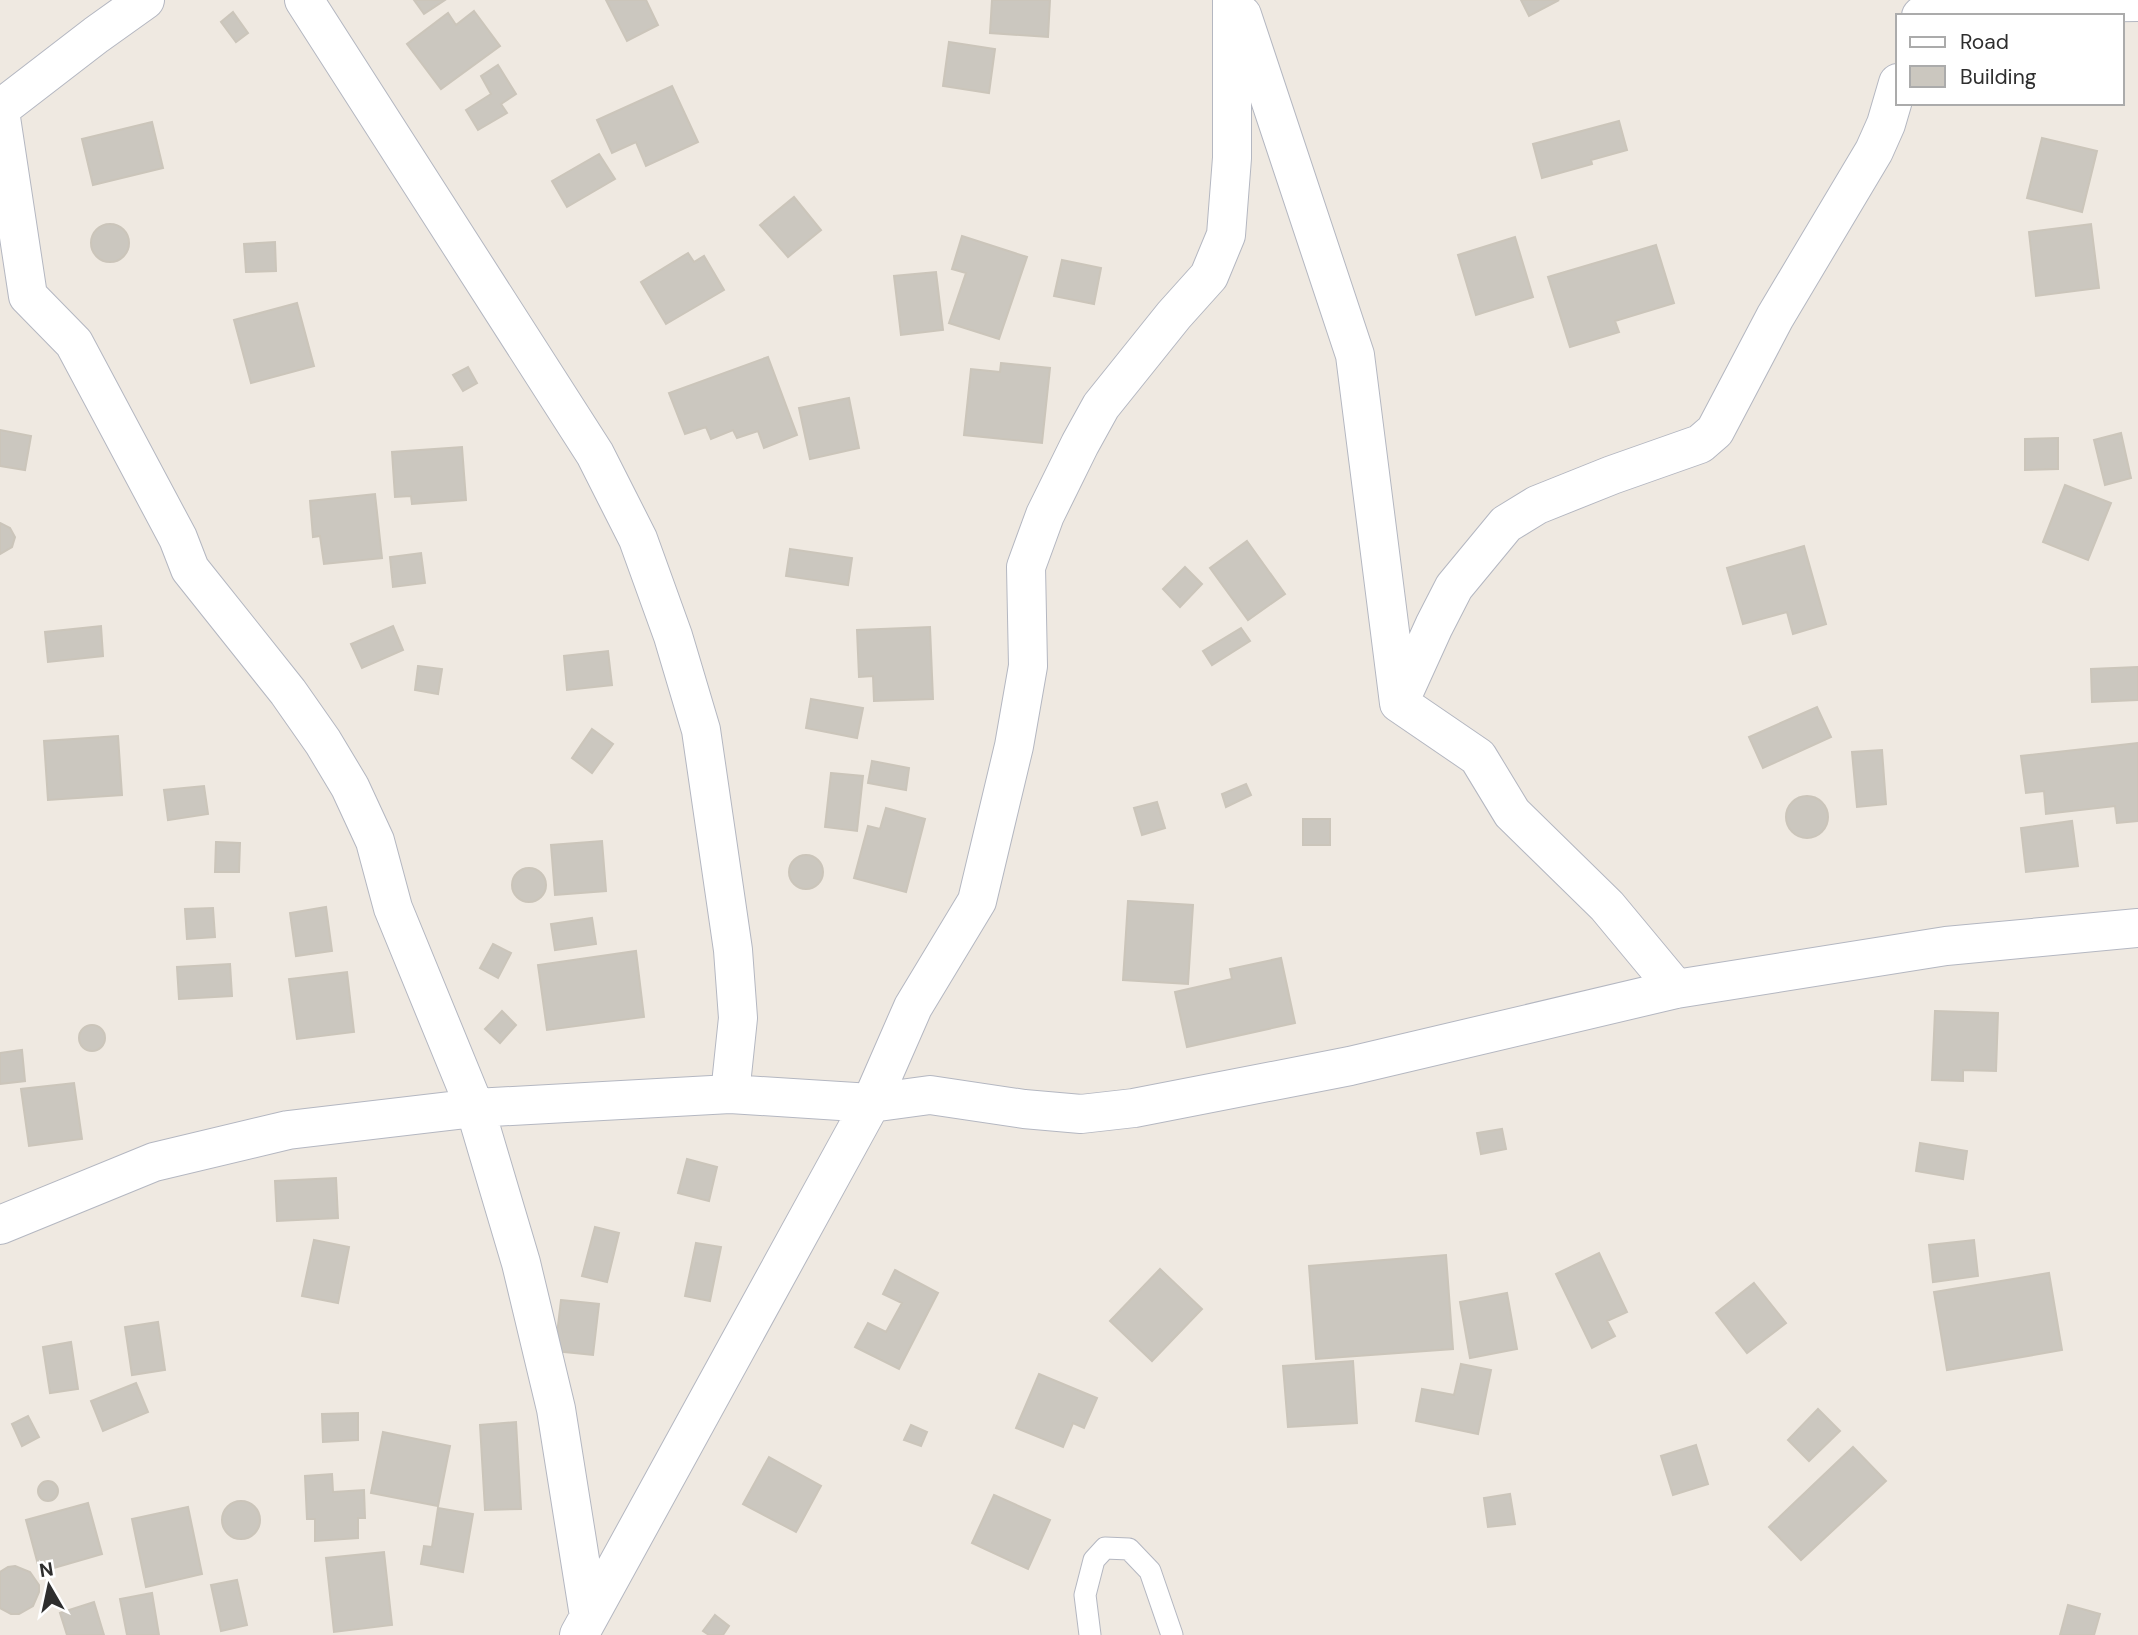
<svg xmlns="http://www.w3.org/2000/svg" width="2138" height="1635" font-family="'DM Sans',sans-serif">
<style>
.building{fill:#cbc7bf;stroke:#cbc5ba;stroke-width:2}
.lines{fill:none;stroke-linecap:round;stroke-linejoin:round}
.lane-casing{stroke:#b4b7c1;stroke-width:23}
.street-casing{stroke:#b4b7c1;stroke-width:40}
.lane{stroke:#fff;stroke-width:21}
.street{stroke:#fff;stroke-width:38}
</style>
<rect width="100%" height="100%" fill="#efe9e1"/>
<path class="building" d="M414 0H445L424 14Z
M606 0H646L658 25 627 41Z
M992 0H1050L1048 37 990 33Z
M1521 0H1559L1529 16Z
M474 11 500 46 441 89 407 44 448 13 456 25Z
M233 12 248 33 236 42 221 22Z
M949 42 995 49 989 93 943 86Z
M498 65 516 94 501 104 507 113 478 130 466 110 491 94 481 76Z
M672 86 698 142 646 166 636 142 612 153 597 120Z
M1619 121 1627 150 1591 160 1592 164 1542 178 1533 144Z
M152 122 163 168 93 185 82 139Z
M2042 138 2097 151 2082 212 2027 198Z
M599 154 615 179 567 207 552 181Z
M794 197 821 230 788 257 760 225Z
M91 243a19 19 0 1 1 38 0a19 19 0 1 1-38 0Z
M2091 224 2099 288 2036 296 2029 232Z
M962 236 1027 257 999 339 949 323 966 273 952 269Z
M1515 237 1533 297 1476 315 1458 255Z
M275 242 276 271 246 272 244 244Z
M1656 245 1674 303 1615 321 1619 332 1570 347 1548 277Z
M688 253 694 262 704 256 724 290 666 324 641 282Z
M1062 260 1101 268 1094 304 1054 296Z
M936 272 943 330 901 335 894 276Z
M297 303 314 366 251 383 234 320Z
M768 357 797 435 764 448 758 431 737 438 733 430 711 439 706 427 685 434 669 393Z
M1001 363 1050 368 1042 443 964 435 971 369 1000 372Z
M468 367 477 383 463 391 453 375Z
M849 398 859 448 810 459 799 408Z
M0 430 31 436 25 470 0 466Z
M2121 433 2131 478 2105 485 2094 440Z
M2058 438V469L2025 470V439Z
M462 447 466 500 412 504 411 496 395 497 392 452Z
M2065 485 2111 503 2088 560 2043 542Z
M375 494 382 558 324 564 320 536 313 537 310 501Z
M0 523 10 528 15 537 12 547 0 554Z
M1247 541 1285 594 1248 620 1210 568Z
M1804 546 1826 624 1793 634 1787 612 1743 624 1727 568Z
M790 549 852 558 848 585 786 576Z
M421 553 425 583 393 587 390 557Z
M1185 567 1202 584 1180 607 1163 589Z
M101 626 103 656 48 662 45 632Z
M393 626 403 650 362 668 351 644Z
M930 627 933 699 874 701 873 676 859 677 857 630Z
M1241 628 1250 641 1212 665 1203 651Z
M608 651 612 685 567 690 564 656Z
M418 666 442 669 438 694 415 690Z
M2138 667V700L2092 702 2091 669Z
M811 699 863 708 857 738 806 728Z
M1817 707 1831 737 1763 768 1749 737Z
M592 729 613 744 592 773 572 758Z
M118 736 122 795 48 800 44 741Z
M2138 743V821L2117 823 2115 806 2046 814 2044 791 2026 793 2021 756Z
M1882 750 1886 804 1857 807 1852 752Z
M872 761 909 768 906 790 868 783Z
M831 773 863 776 857 831 825 827Z
M1246 784 1251 795 1226 807 1222 794Z
M204 786 208 814 168 820 164 790Z
M1786 817a21 21 0 1 1 42 0a21 21 0 1 1-42 0Z
M1157 802 1165 828 1142 835 1134 808Z
M886 808 925 819 906 892 854 878 868 826 880 829Z
M1303 819H1330V845H1303Z
M2072 821 2078 866 2026 872 2021 828Z
M602 841 606 891 555 895 551 845Z
M216 842 240 843 239 872H215Z
M789 872a17 17 0 1 1 34 0a17 17 0 1 1-34 0Z
M512 885a17 17 0 1 1 34 0a17 17 0 1 1-34 0Z
M1128 901 1193 905 1188 984 1123 980Z
M326 907 332 951 296 956 290 913Z
M213 908 215 937 187 939 185 909Z
M592 918 596 944 555 950 551 924Z
M493 944 511 953 498 978 480 968Z
M636 951 644 1017 547 1030 538 965Z
M1281 958 1295 1023 1187 1047 1175 992 1232 979 1230 969Z
M230 964 232 996 179 999 177 967Z
M347 972 354 1032 297 1039 289 979Z
M502 1011 516 1025 500 1043 485 1029Z
M1935 1011 1998 1013 1996 1071 1963 1070V1081L1932 1080Z
M79 1038a13 13 0 1 1 26 0a13 13 0 1 1-26 0Z
M22 1050 25 1081 0 1084V1053Z
M74 1083 82 1139 29 1146 21 1089Z
M1502 1129 1506 1149 1481 1154 1477 1133Z
M1920 1143 1967 1151 1963 1179 1916 1171Z
M687 1159 717 1167 709 1201 678 1193Z
M336 1178 338 1218 277 1221 275 1181Z
M595 1227 619 1233 607 1282 582 1276Z
M314 1240 349 1247 338 1303 302 1296Z
M1974 1240 1978 1276 1933 1282 1929 1245Z
M696 1243 721 1247 710 1301 685 1296Z
M1599 1253 1627 1312 1607 1321 1615 1336 1592 1348 1556 1274Z
M1446 1255 1453 1349 1316 1359 1309 1266Z
M1160 1269 1202 1309 1152 1361 1110 1321Z
M895 1270 938 1293 899 1369 855 1347 868 1323 886 1332 902 1303 883 1294Z
M2049 1273 2062 1350 1947 1370 1934 1292Z
M1754 1283 1786 1323 1747 1353 1716 1313Z
M1507 1293 1517 1349 1470 1358 1460 1302Z
M561 1300 599 1304 593 1355 555 1351Z
M158 1322 165 1370 132 1375 125 1327Z
M71 1342 78 1389 50 1393 43 1347Z
M1353 1361 1357 1423 1288 1427 1283 1366Z
M1461 1364 1491 1370 1478 1434 1416 1421 1422 1389 1454 1395Z
M1039 1374 1097 1398 1084 1428 1073 1423 1063 1447 1016 1428Z
M136 1383 148 1412 103 1431 91 1401Z
M1818 1409 1840 1431 1809 1461 1788 1440Z
M358 1413V1440L323 1442 322 1414Z
M28 1416 39 1437 22 1446 12 1424Z
M516 1422 521 1509 485 1510 480 1425Z
M911 1425 927 1432 921 1446 904 1440Z
M383 1432 450 1446 438 1506 371 1493Z
M1696 1445 1708 1484 1673 1495 1661 1456Z
M1853 1447 1886 1481 1801 1560 1769 1527Z
M769 1457 821 1486 796 1532 743 1504Z
M332 1474 333 1492 364 1490 365 1518H358V1538L315 1541V1519H307L305 1476Z
M38 1491a10 10 0 1 1 20 0a10 10 0 1 1-20 0Z
M1510 1494 1515 1524 1488 1527 1484 1498Z
M994 1495 1050 1520 1028 1569 972 1543Z
M222 1520a19 19 0 1 1 38 0a19 19 0 1 1-38 0Z
M88 1503 102 1554 40 1572 26 1520Z
M188 1507 202 1574 146 1587 132 1519Z
M438 1508 473 1514 463 1572 421 1564 424 1546 432 1547Z
M384 1552 392 1625 334 1632 326 1558Z
M15 1566 30 1572 39 1585V1592L33 1606 19 1614H11L0 1608V1572L8 1567Z
M237 1580 247 1625 221 1631 211 1585Z
M152 1593 159 1635H127L120 1599Z
M94 1602 104 1635H67L60 1613Z
M2068 1605 2100 1614 2094 1635H2060Z
M715 1615 729 1626 723 1635H709L703 1631Z"/>
<g class="lines">
<defs>
<path id="lane" d="M1090 1635 1085 1595 1094 1560 1105 1548 1129 1549 1150 1571 1172 1635"/>
<path id="street" d="M304 0 595 454 638 539 673 636 701 730 733 950 738 1018 730 1094
M1242 15 1355 355 1399 703 1478 757 1512 813 1607 906 1676 989
M1921 16 1936 11 2063 3 2138 2
M0 109 96 35 145 0
M0 111 28 296 74 343 178 538 190 569 288 692 323 742 350 787 375 841 393 908 475 1108 521 1263 556 1409 589 1616
M1399 703 1434 626 1454 587 1506 524 1537 505 1612 475 1700 444 1715 431 1775 317 1874 151 1886 124 1898 83
M0 1225 154 1162 288 1130 475 1108 730 1094 871 1103 930 1095 1024 1109 1081 1114 1134 1108 1350 1066 1676 989 1946 946 2138 928
M579 1635 871 1103 913 1007 977 901 1014 746 1028 666 1026 567 1045 515 1080 444 1101 406 1174 315 1209 276 1226 235 1232 158V0"/>
</defs>
<use href="#lane" class="lane-casing"/>
<use href="#street" class="street-casing"/>
<use href="#lane" class="lane"/>
<use href="#street" class="street"/>
</g>
<rect x="1896" y="14" width="228" height="91" fill="#ffffff" stroke="#ababab" stroke-width="2"/>
<rect x="1910" y="37" width="35" height="10" fill="#ffffff" stroke="#ababab" stroke-width="2"/>
<text x="1960" y="49" font-size="21" fill="#2e2e2e">Road</text>
<rect x="1910" y="66" width="35" height="21" fill="#cbc7bf" stroke="#ababab" stroke-width="2"/>
<text x="1960" y="84" font-size="21" fill="#2e2e2e">Building</text>
<g transform="translate(49 1586) rotate(351)" stroke="#ffffff" stroke-width="5" paint-order="stroke">
<path d="M0-5L12 26L0 18L-12 26Z" fill="#2e2e2e"/>
<text y="-10" font-size="19" font-weight="bold" text-anchor="middle" fill="#2e2e2e">N</text>
</g>
</svg>
